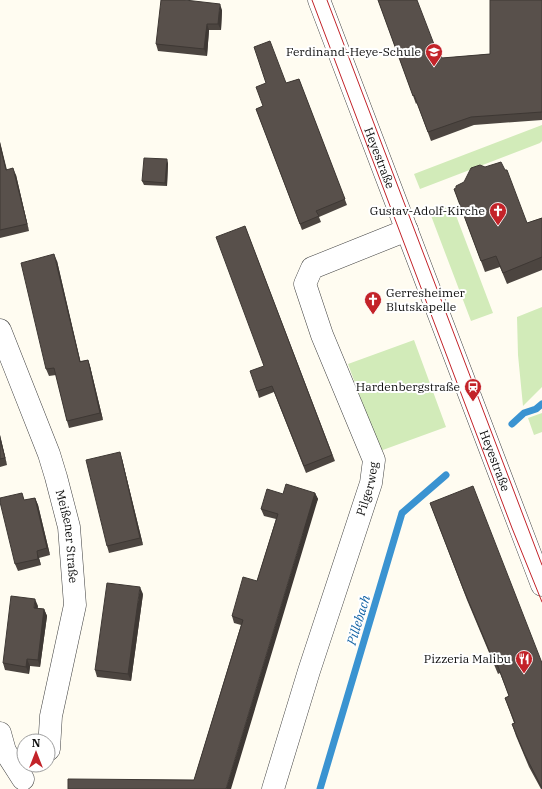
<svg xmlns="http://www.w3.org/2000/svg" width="542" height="789" font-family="'IBM Plex Serif',serif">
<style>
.green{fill:#d2ebb9}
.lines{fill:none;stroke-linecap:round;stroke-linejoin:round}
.stream{stroke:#3a93d1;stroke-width:7}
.minor-casing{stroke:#424242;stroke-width:23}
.tertiary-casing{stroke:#424242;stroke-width:23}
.minor{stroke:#fff;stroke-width:22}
.tertiary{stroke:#fff;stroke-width:22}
.tram{stroke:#c32329;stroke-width:1}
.wall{fill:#4c4540}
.shaded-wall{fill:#3e3834}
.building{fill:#58504b;stroke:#3e3834}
.labels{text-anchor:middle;stroke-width:4;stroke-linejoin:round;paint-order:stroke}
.poi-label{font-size:12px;fill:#0f0f0f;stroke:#fff;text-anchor:end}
.street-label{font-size:12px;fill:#0f0f0f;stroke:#fff}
.water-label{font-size:13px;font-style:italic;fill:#1464a5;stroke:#fff}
</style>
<rect width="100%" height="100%" fill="#fffcf1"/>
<path class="green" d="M542 125V141L540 143 420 189 414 174Z
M452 205 493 313 471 321 430 213Z
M542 307V387L523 406 518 355 517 317Z
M414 340 446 427 380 451 348 364Z
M542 413V432L534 435 528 418Z"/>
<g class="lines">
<path class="stream" d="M512 424 524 413 536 409 542 404
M320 789 402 513 446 475"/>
<defs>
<g id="minor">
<path id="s1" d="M0 330 49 454 56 477 69 527 75 605 51 716 49 749 48 750"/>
<path d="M0 733 5 751 23 779"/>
<path id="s2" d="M273 789 309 671 371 483 374 460 322 335 305 284 312 268 407 230"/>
</g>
<g id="tertiary">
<path id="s3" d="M319 0 542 585"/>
</g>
</defs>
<use href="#minor" class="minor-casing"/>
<use href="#tertiary" class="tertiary-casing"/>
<use href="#minor" class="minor"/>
<use href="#tertiary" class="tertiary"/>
<path class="tram" d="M312 0 512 528 542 602
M327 0 542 565"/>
</g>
<path class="wall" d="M378 0 437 52 442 58 490 54 542 0V120L474 125 431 141 417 103 416 104Z
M222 10 221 30H209L207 56 158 51 156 44Z
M299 79 347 205 319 217 321 222 302 230 256 109 263 106 286 83Z
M0 142 7 170 16 175 29 231 0 238Z
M168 163 167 186 144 185 142 181Z
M454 189 527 223 542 218V270L507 284 500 267 485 272Z
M245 226 335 461 306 473 274 392 259 398 257 391 264 366Z
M57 261 80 361 88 360 90 366 103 420 69 428 67 421 56 375 49 376 46 369Z
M0 435 7 465 0 467Z
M122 459 143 545 109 553 107 546Z
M315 493 318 499 194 780 241 625 234 623 232 616 257 581 276 519 264 516 261 509 283 494Z
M35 498 38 505 50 555 39 558 41 565 18 571 15 564 25 500Z
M430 503 542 663V789H541L529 767 516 736 512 724 514 723 505 698 509 696 500 673 498 674 467 600Z
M143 594 131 681 97 677 95 670Z
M38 606 37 608 44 609 47 616 40 667 30 666 29 674 5 670 3 663Z"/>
<path class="shaded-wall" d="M220 4 222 10 221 30 218 24Z
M207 24 209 30 207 56 204 49Z
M0 142 8 177 6 170 0 146Z
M167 159 168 163 167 186 165 183Z
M13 168 16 175 29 231 27 224Z
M54 254 57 261 82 368 80 362Z
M88 360 90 366 103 420 100 413Z
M0 435 7 465 5 458 0 439Z
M120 452 122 459 143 545 140 538Z
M315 493 318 499 231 789H226Z
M35 498 38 505 50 555 47 548Z
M37 551 41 565 38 559Z
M140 587 143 594 131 681 128 674Z
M35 599 38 606 37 615 34 608Z
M44 609 47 616 40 667 38 660Z
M27 659 30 666 29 674 26 667Z"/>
<path class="building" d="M161 0H185L220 4 218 24H207L204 49 156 44Z
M378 0H417L437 52 439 50 442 58 490 54V0H542V112L471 117 428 132 414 95 413 96Z
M270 41 286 83 299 79 345 199 316 211 319 216 300 224 256 109 263 106 256 87 266 83 254 47Z
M0 146 6 170 13 168 27 224 0 230Z
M144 158 167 159 165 183 142 181Z
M501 162 505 170H507L527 223 542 218V257L503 273 496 256 481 261 454 189 456 188V186L464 182 471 168 480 165 485 167Z
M245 226 332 455 304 466 272 386 257 391 250 371 264 366 216 237Z
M54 254 80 362 88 360 100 413 67 421 54 368 46 369 21 263Z
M0 439 5 458 0 459Z
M120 452 140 538 107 546 86 460Z
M286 484 315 493 226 789H68V779L194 780 243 620 232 616 243 577 257 581 278 514 261 509 267 489 283 494Z
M473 486 542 663V788L525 755 512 724 515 723 505 698 509 696 496 661 494 662 463 588 430 503Z
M22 493 24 500 35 498 47 548 37 551 38 559 15 564 0 502V498Z
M107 583 140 587 128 674 95 670Z
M11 596 35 599 34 608 44 609 38 660 27 659 26 667 3 663Z"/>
<defs>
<symbol id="school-pin" viewBox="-11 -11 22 30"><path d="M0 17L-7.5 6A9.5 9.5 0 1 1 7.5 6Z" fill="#c32329" stroke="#fff"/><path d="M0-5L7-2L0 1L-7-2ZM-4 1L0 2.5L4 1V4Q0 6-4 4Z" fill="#fff"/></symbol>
<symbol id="church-pin" viewBox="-11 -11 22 30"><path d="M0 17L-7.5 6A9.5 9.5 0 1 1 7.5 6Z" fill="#c32329" stroke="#fff"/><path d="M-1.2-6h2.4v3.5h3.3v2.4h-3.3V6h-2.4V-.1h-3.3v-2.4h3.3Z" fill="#fff"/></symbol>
<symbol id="station-pin" viewBox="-11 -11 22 30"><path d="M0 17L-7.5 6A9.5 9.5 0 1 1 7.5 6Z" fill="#c32329" stroke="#fff"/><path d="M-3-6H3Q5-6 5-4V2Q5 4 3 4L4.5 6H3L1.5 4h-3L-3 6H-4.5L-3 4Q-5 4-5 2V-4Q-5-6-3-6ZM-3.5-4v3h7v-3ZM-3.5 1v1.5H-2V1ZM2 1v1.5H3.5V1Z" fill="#fff"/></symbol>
<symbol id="restaurant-pin" viewBox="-11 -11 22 30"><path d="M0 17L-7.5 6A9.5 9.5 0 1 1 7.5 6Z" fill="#c32329" stroke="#fff"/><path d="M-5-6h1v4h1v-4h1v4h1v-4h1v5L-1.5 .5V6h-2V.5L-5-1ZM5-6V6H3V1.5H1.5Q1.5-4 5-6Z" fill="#fff"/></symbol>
</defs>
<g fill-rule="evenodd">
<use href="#school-pin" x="424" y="42" width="20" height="27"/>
<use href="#church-pin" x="488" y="201" width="20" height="27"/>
<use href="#church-pin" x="363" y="290" width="20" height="27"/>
<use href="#station-pin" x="463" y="377" width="20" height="27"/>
<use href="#restaurant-pin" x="514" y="649" width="20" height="27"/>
</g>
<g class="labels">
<g class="poi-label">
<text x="421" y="56">Ferdinand-Heye-Schule</text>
<text x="485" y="215">Gustav-Adolf-Kirche</text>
<text x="386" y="297" text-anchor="start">Gerresheimer<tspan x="386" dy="14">Blutskapelle</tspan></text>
<text x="460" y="391">Hardenbergstraße</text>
<text x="511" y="663">Pizzeria Malibu</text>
</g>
<g class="street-label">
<text dy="4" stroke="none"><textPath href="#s3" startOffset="169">Heyestraße</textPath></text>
<text dy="4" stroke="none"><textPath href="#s3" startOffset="493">Heyestraße</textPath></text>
<text dy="4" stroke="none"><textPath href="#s2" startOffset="315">Pilgerweg</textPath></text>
<text dy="4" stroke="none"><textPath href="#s1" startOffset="218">Meißener Straße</textPath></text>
</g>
<g class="water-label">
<text transform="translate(358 620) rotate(-73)" y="5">Pillebach</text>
</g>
</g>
<g transform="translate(36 753)"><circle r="19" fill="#ffffff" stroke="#9f9f9f"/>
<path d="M0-3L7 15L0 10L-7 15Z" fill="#c32329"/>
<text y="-6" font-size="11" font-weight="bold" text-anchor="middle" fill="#0f0f0f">N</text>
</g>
</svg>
